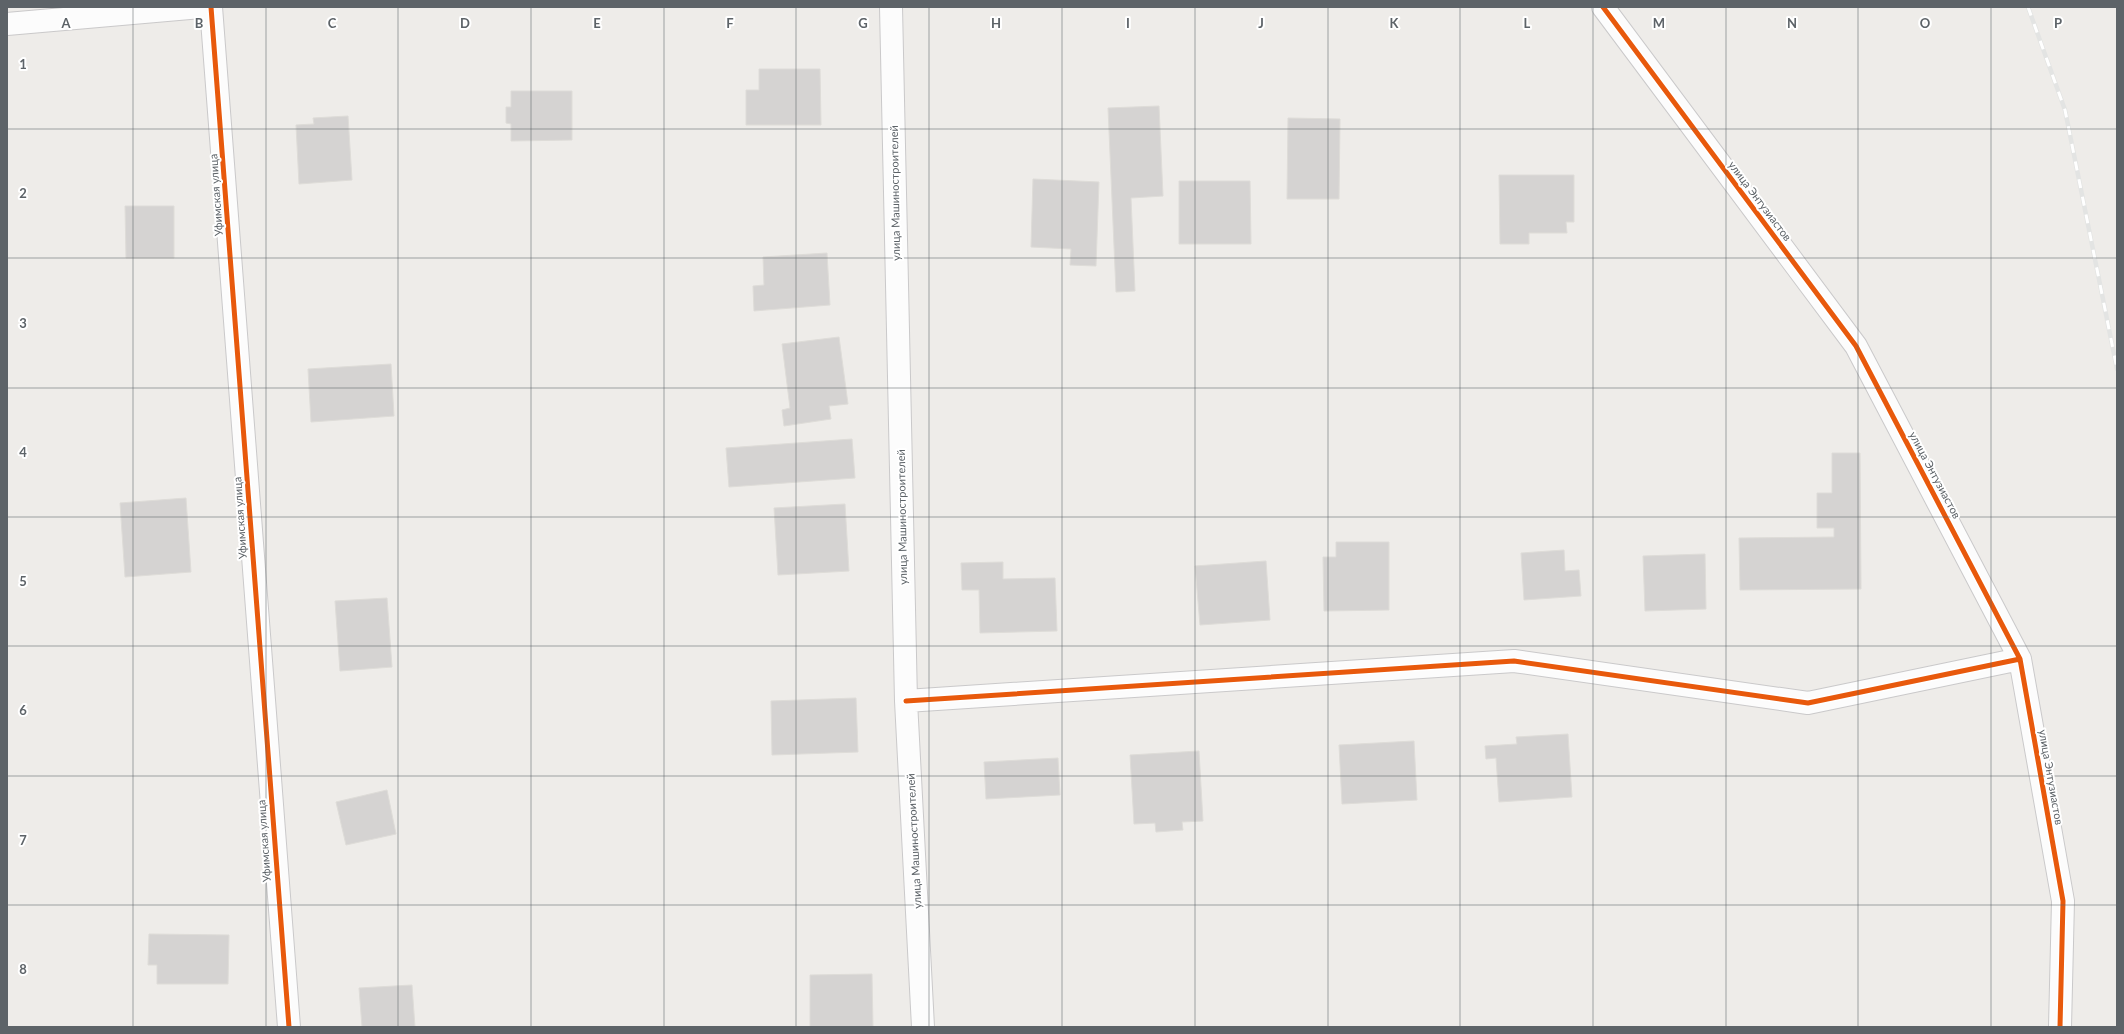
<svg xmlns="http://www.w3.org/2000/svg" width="2124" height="1034" font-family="Lato,sans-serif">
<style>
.building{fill:#d5d3d2;stroke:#dedcd8}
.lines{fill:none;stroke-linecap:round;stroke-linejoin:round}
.minor-casing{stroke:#cac9ca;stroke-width:24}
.minor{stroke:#fcfcfc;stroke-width:22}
.rail-casing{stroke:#e3e4e3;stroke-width:4.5}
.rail{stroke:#fff;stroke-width:3;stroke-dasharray:9;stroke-linecap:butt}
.cycleway-casing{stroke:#fff;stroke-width:8}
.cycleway{stroke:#e8590c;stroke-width:5}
.grid{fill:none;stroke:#5d6368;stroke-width:1;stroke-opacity:0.55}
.labels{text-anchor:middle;stroke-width:4;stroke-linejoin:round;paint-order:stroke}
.street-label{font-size:11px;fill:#5d6368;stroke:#fff}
.grid-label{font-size:13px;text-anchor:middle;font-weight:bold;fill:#5d6368;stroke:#fff;stroke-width:4;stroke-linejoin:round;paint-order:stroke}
</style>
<rect width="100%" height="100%" fill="#eeece9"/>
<path class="building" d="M759 69H820L821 125H746V90H759Z
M511 91H572V140L511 141V124L506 123V107H511Z
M1159 106 1163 196 1131 198 1135 291 1116 292 1108 108Z
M348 116 352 180 299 184 296 125 314 124 313 118Z
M1288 118 1340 119 1339 199H1287Z
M1499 175H1574V222H1566L1567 233H1529V244H1500Z
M1033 179 1099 182 1096 266 1070 265 1071 249 1031 247Z
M1179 181H1250L1251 244H1179Z
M125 206H174V258H126Z
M827 253 830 305 754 311 753 286 764 285 763 257Z
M839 337 848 404 829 406 831 419 784 426 782 410 790 408 782 344Z
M391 364 394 416 311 422 308 369Z
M852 439 855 478 729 487 726 448Z
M1832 453H1860L1861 589 1740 590 1739 538 1834 537V528H1817V493H1832Z
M186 498 191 572 125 577 120 503Z
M845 504 849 571 778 575 774 508Z
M1336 542H1389V610L1324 611 1323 557H1336Z
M1564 550 1565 571 1579 570 1581 596 1524 600 1521 553Z
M1705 554 1706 609 1645 611 1643 556Z
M1266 561 1270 620 1200 625 1195 566Z
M1003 562V579L1055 578 1057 631 980 633 979 590H962L961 563Z
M387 598 392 667 340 671 335 601Z
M856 698 858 752 772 755 771 701Z
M1568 734 1572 797 1499 802 1496 758 1486 759 1485 746 1517 744 1516 737Z
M1414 741 1417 800 1342 804 1339 745Z
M1199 751 1203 821 1182 822 1183 830 1156 832 1155 823 1134 824 1130 755Z
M1058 758 1060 795 986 799 984 762Z
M387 790 396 834 346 845 336 802Z
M149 934 229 935 228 984H157V965H148Z
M872 974 873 1027H810V975Z
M412 985 415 1027H362L359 988Z"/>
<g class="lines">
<defs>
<path id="minor" d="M211 7 289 1027
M891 7 906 701 923 1027
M1603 7 1856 346 2020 659 2063 901 2060 1027
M7 24 201 7
M906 701 1514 661 1808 703 2020 659"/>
</defs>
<use href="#minor" class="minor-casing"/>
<use href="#minor" class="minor"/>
<defs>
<path id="rail" d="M2028 7 2065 110 2117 369"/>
</defs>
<use href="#rail" class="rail-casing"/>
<use href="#rail" class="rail"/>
<defs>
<path id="cycleway" d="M211 7 289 1027
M1603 7 1856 346 2020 659 2063 901 2060 1027
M906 701 1514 661 1808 703 2020 659"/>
</defs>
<use href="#cycleway" class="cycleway-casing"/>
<use href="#cycleway" class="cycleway"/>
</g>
<path class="grid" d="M133 7V1027M266 7V1027M398 7V1027M531 7V1027M664 7V1027M796 7V1027M929 7V1027M1062 7V1027M1195 7V1027M1328 7V1027M1460 7V1027M1593 7V1027M1726 7V1027M1858 7V1027M1991 7V1027M7 129H2117M7 258H2117M7 388H2117M7 517H2117M7 646H2117M7 776H2117M7 905H2117"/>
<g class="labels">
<g class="street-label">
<text transform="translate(895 193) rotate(-91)" y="4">улица Машиностроителей</text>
<text transform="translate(216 195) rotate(-94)" y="4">Уфимская улица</text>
<text transform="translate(1760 201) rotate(53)" y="4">улица Энтузиастов</text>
<text transform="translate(1935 475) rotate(62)" y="4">улица Энтузиастов</text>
<text transform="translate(902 517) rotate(-91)" y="4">улица Машиностроителей</text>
<text transform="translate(240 518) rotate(-94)" y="4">Уфимская улица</text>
<text transform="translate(2051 777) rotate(80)" y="4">улица Энтузиастов</text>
<text transform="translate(264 841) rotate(-94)" y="4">Уфимская улица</text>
<text transform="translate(914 841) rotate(-93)" y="4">улица Машиностроителей</text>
</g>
</g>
<g class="grid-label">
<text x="66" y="28">A</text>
<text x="199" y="28">B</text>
<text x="332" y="28">C</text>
<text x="465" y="28">D</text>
<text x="597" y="28">E</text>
<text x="730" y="28">F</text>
<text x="863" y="28">G</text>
<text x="996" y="28">H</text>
<text x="1128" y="28">I</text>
<text x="1261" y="28">J</text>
<text x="1394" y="28">K</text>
<text x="1527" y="28">L</text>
<text x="1659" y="28">M</text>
<text x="1792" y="28">N</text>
<text x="1925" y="28">O</text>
<text x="2058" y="28">P</text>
<text x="23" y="69">1</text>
<text x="23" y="198">2</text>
<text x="23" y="328">3</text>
<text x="23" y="457">4</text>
<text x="23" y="586">5</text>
<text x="23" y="715">6</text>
<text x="23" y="845">7</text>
<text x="23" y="974">8</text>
</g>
<rect width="2124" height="1034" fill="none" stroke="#5d6368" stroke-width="16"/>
</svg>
